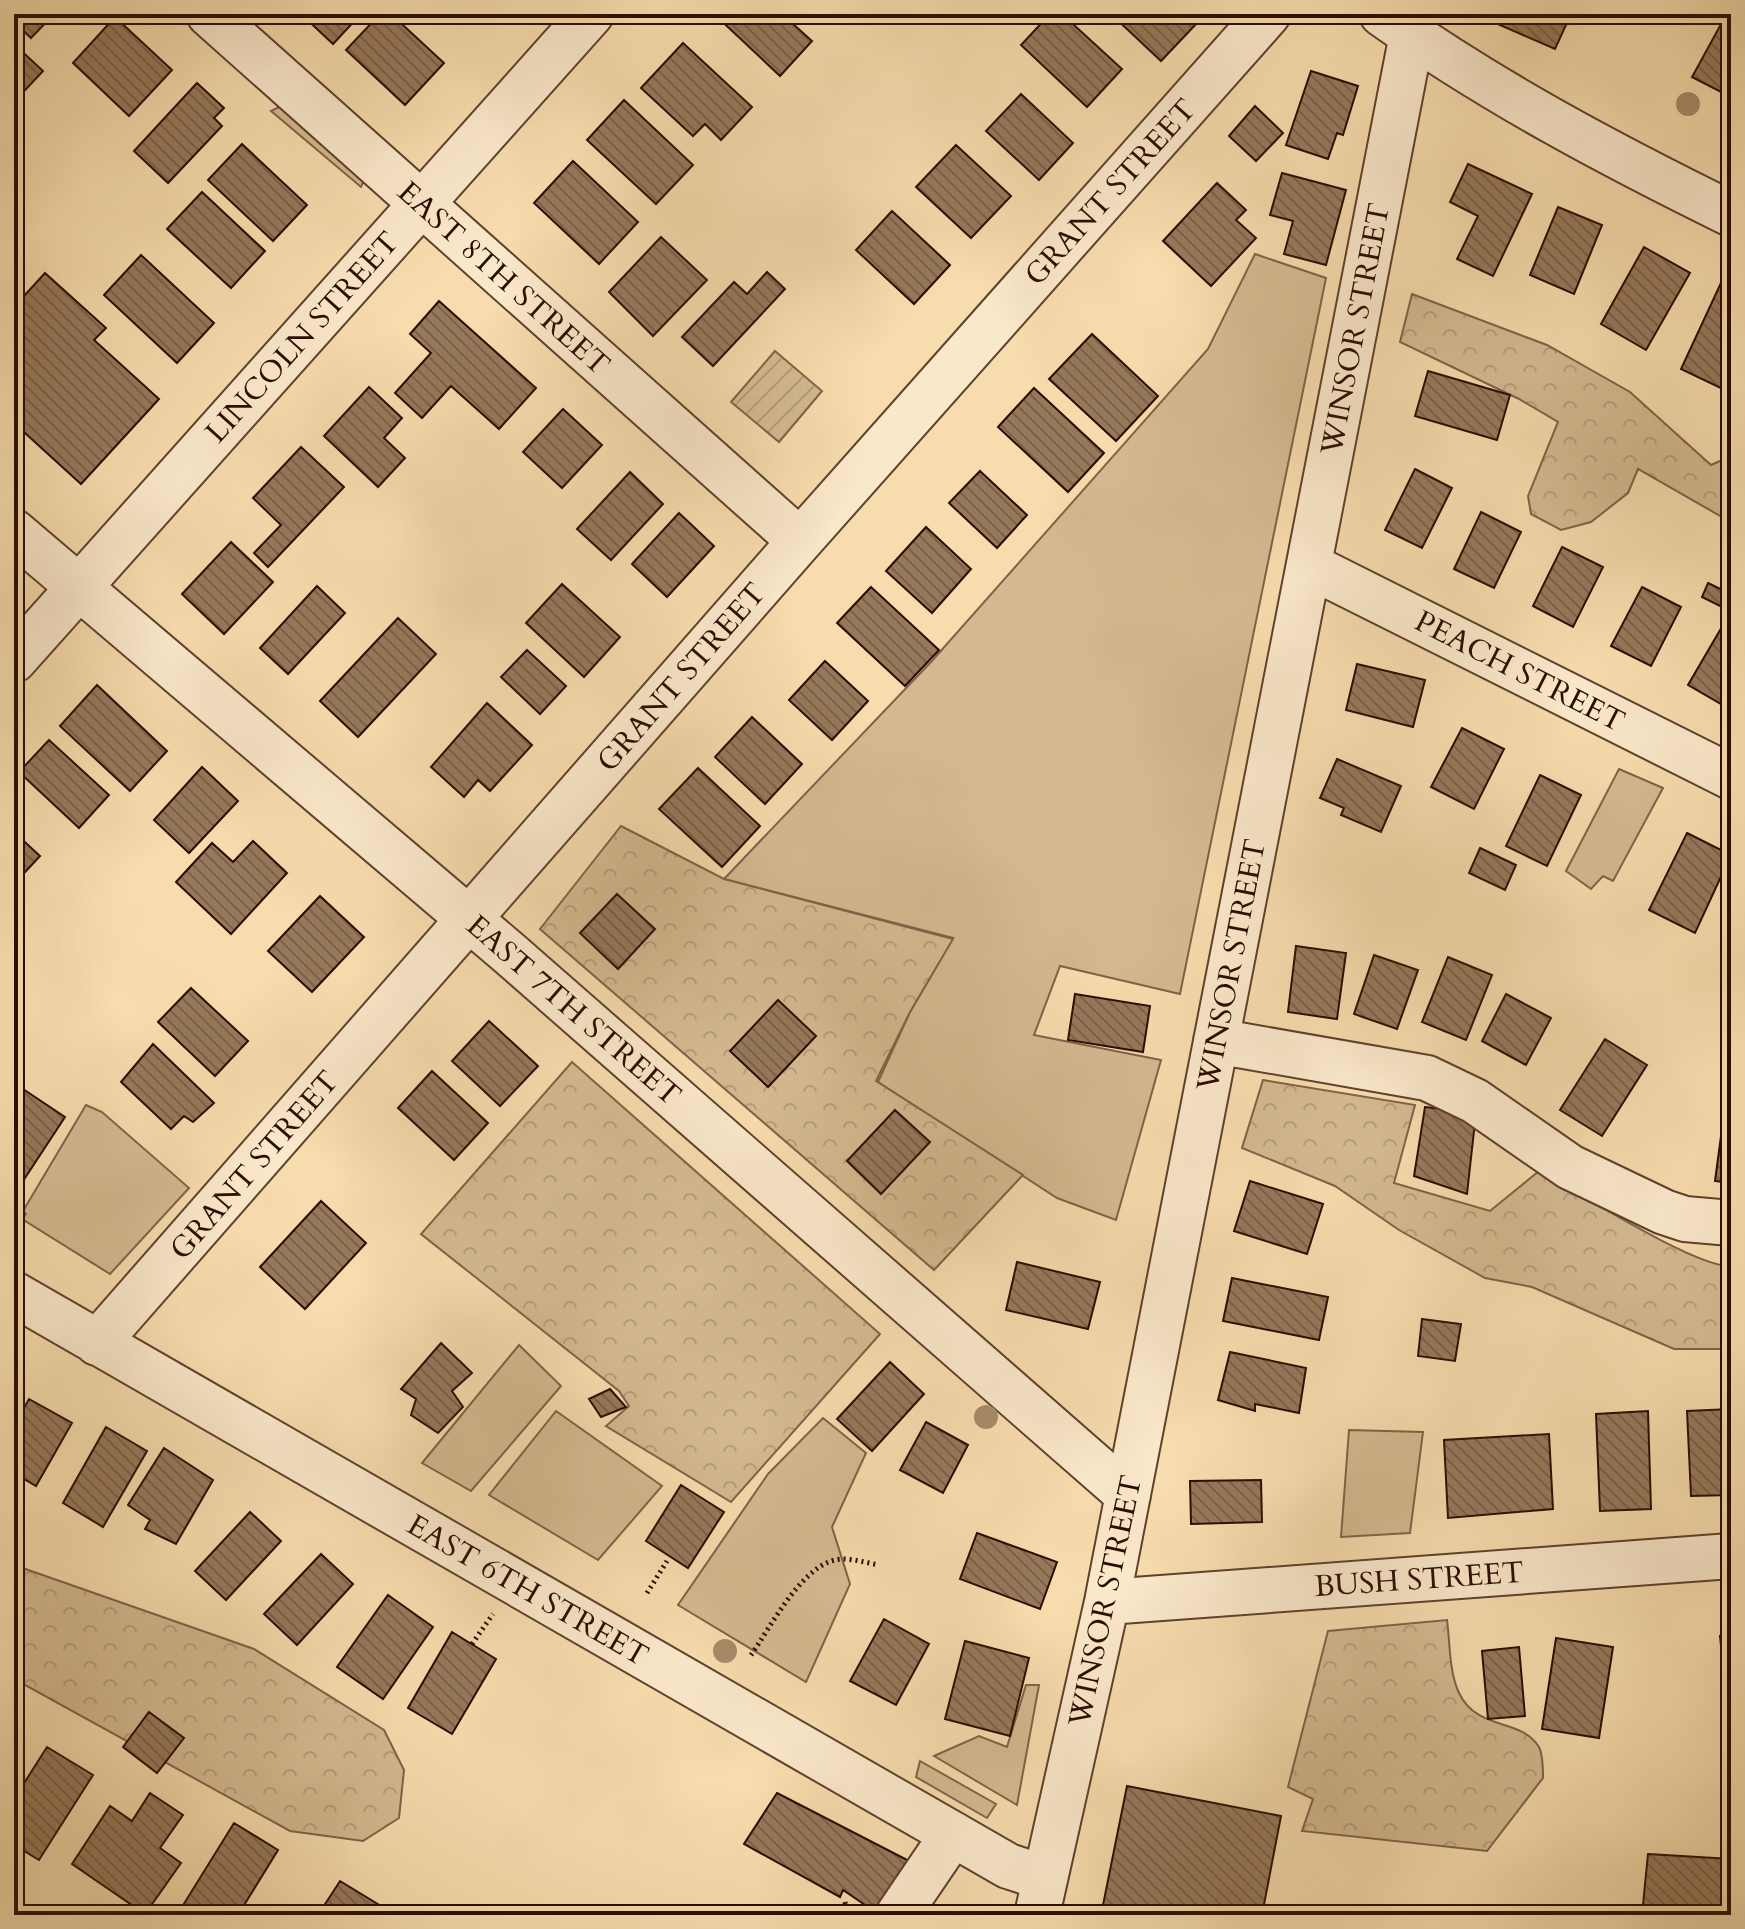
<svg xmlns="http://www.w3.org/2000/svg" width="1745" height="1929" font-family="Cardo,serif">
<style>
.grass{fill:#d4b990;stroke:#806249;stroke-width:2}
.forest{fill:url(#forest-crowns);stroke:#806249;stroke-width:2}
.garden{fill:url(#garden-furrows);stroke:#806249;stroke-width:2}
.building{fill:url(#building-back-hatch);stroke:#2c0c02;stroke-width:2}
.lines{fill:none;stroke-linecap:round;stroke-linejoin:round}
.minor-casing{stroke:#5f402d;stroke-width:48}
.path{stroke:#2c0c02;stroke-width:5;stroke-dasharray:2 4;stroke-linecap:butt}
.minor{stroke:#fae8ca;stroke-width:44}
.tree{fill:#a88b6a}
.labels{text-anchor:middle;stroke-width:6;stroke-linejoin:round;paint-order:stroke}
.street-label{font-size:30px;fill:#2c0c02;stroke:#fae8ca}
</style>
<defs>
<pattern id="forest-crowns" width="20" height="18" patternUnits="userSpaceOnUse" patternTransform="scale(2)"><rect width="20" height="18" fill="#d4b990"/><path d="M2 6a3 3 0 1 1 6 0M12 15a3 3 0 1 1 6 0" fill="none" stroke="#b69e7b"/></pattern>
<pattern id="garden-furrows" width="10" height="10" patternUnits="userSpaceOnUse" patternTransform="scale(2)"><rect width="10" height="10" fill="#d4b990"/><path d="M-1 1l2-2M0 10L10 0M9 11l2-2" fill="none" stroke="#b69e7b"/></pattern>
<pattern id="building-back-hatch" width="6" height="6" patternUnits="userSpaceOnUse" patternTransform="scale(2)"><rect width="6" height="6" fill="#96785b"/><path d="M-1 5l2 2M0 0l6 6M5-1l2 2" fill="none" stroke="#7b6149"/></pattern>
</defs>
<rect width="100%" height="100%" fill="#f7dcad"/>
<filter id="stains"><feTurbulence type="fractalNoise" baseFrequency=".0025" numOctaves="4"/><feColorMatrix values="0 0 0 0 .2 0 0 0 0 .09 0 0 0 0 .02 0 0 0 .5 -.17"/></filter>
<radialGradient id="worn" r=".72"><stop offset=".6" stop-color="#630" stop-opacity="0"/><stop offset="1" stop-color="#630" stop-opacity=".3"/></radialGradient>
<path class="grass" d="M283 105 365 178 361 187 271 111Z
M1255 254 1326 278 1180 994 1060 966 1034 1035 1161 1060 1116 1220 1057 1198 878 1082 910 1012 953 938 724 879 931 662 1208 349Z
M1619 769 1663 788 1613 881 1603 876 1591 889 1566 871Z
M86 1105 102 1112 189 1188 110 1274 22 1219 26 1214 23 1211Z
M519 1345 561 1386 471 1491 422 1463Z
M556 1411 662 1486 598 1560 489 1495Z
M823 1418 866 1453 832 1527 850 1584 806 1682 678 1605 768 1474Z
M1349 1430 1423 1432 1410 1533 1341 1537Z
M1026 1685H1039L1017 1805 934 1756 979 1736 1007 1747Z
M920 1761 996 1804 987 1818 916 1777Z"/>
<path class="forest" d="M1412 294 1547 345 1630 392 1711 465 1731 456V518L1722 517 1638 469 1628 493 1591 522 1561 530 1531 514 1528 496 1558 422 1519 399 1400 342Z
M621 826 724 879 953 939 910 1012 876 1081 1023 1175 934 1270 540 929Z
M572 1062 880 1334 731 1502 606 1426 629 1406 619 1391 421 1234Z
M1263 1080 1415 1105 1394 1183 1490 1211 1539 1171C1576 1191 1696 1268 1731 1266V1345L1722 1349H1674L1532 1287 1485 1278 1399 1230 1335 1186 1242 1148Z
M14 1565 254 1649 384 1730 404 1770 399 1818 363 1841 290 1831 14 1679Z
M1447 1620C1450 1642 1449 1672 1459 1693 1478 1732 1520 1717 1539 1747 1543 1755 1543 1769 1543 1778L1487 1851 1302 1831 1313 1799 1288 1787 1328 1631Z"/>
<path class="garden" d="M775 351 822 391 779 442 731 402Z"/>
<path class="building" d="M14 14H54L31 38 14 22Z
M301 14H361L333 44Z
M380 14H391L444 63 405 105 346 50Z
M714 14H782L812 41 780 76Z
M1050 14H1062L1122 69 1087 107 1021 45Z
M1111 14H1189L1198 22 1161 61Z
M1496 14H1571L1555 49 1493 22Z
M1726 15 1731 17V97L1692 77Z
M115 17 172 70 129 116 73 63Z
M683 43 752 107 721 140 705 124 693 136 641 88Z
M14 44 43 71 14 102Z
M1311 71 1358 86 1343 135 1337 133 1328 159 1286 145Z
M197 83 224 108 214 118 222 126 168 183 134 151Z
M1021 94 1073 143 1039 180 986 131Z
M624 100 693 165 656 204 587 140Z
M1255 106 1283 133 1256 161 1229 136Z
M242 144 307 205 273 241 208 180Z
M956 145 1011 196 971 238 916 187Z
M573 161 638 222 599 264 534 203Z
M1468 164 1532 194 1493 276 1457 259 1478 216 1450 202Z
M1282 173 1346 190 1326 265 1284 254 1293 221 1270 215Z
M1217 183 1246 210 1236 220 1256 238 1211 286 1163 241Z
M202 192 265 251 231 288 167 229Z
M1558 207 1602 225 1574 294 1530 275Z
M892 211 950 265 914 304 856 250Z
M661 237 707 280 653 336 609 292Z
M1644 247 1690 273 1646 350 1601 324Z
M141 255 214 323 177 363 104 295Z
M767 272 785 289 713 366 682 337 734 282 747 294Z
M1726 272 1731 274 1729 392 1681 369Z
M45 273 106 328 94 340 159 399 81 484 14 423V307Z
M439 301 536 388 499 429 451 386 422 418 395 393 431 353 410 334Z
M1092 334 1158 396 1116 441 1049 379Z
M1428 371 1510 395 1497 440 1415 416Z
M369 387 402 418 384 438 405 458 378 487 324 436Z
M1034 388 1104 453 1068 492 998 427Z
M563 409 602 445 562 488 523 452Z
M301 447 344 487 268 567 254 553 281 525 253 498Z
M1415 469 1452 488 1422 548 1385 530Z
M980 471 1027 515 997 548 949 503Z
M630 472 663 504 611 560 577 529Z
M1481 512 1521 532 1494 588 1454 569Z
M679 513 714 546 667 597 632 564Z
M926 527 971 569 932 613 886 571Z
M231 542 273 582 224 634 182 594Z
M1562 547 1603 567 1573 627 1533 606Z
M1708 583 1731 594 1728 610 1702 597Z
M562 584 620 637 584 677 526 623Z
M317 586 345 613 288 674 260 648Z
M871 587 939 650 905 686 837 623Z
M1642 587 1681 607 1651 666 1611 646Z
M398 618 436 654 358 737 320 701Z
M1726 620 1731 623V702L1728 708 1688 685Z
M527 650 566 686 540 714 501 677Z
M825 661 868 701 832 740 789 700Z
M1357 664 1425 680 1413 727 1346 710Z
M97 685 167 751 130 791 60 726Z
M487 703 532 745 490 791 478 780 464 797 431 767Z
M752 717 802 764 765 804 715 757Z
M1462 728 1504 749 1474 809 1431 787Z
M49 740 109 795 79 828 19 772Z
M1337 759 1401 786 1381 832 1341 815 1344 808 1320 798Z
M202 767 238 801 189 853 154 820Z
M698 768 760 826 722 867 659 809Z
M1540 775 1581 795 1547 866 1506 846Z
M14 832 40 856 14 884Z
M1687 833 1731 855 1695 933 1649 910Z
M253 841 287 873 231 934 176 882 212 843 233 862Z
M1480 848 1516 865 1505 890 1469 873Z
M617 894 655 929 618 969 580 933Z
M320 896 364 937 312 992 268 951Z
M1296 946 1346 953 1337 1019 1288 1012Z
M1374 955 1418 970 1397 1029 1354 1014Z
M1448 957 1492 975 1466 1040 1422 1022Z
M191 988 248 1041 215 1076 158 1022Z
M1075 994 1150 1006 1143 1052 1068 1040Z
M1506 994 1551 1018 1526 1065 1482 1041Z
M778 1000 816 1036 768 1087 730 1051Z
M489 1021 538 1066 500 1106 452 1061Z
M1605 1039 1647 1065 1602 1136 1560 1110Z
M153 1044 214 1103 193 1122 184 1116 171 1129 121 1082Z
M432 1071 488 1123 454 1160 398 1108Z
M23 1089 65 1117 21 1184 14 1179V1103Z
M1726 1099 1731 1100V1183L1715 1181Z
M1425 1107 1476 1113 1467 1194 1414 1176Z
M895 1110 930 1142 881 1194 847 1161Z
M1250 1181 1323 1204 1307 1254 1234 1231Z
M321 1201 366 1243 305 1309 260 1267Z
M1017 1262 1100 1282 1088 1329 1006 1310Z
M1232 1278 1328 1297 1319 1340 1223 1321Z
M1422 1319 1461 1324 1455 1361 1418 1356Z
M441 1343 472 1373 452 1391 463 1407 438 1433 411 1415 416 1399 401 1389Z
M1230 1352 1306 1368 1299 1413 1255 1404V1411L1218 1400Z
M890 1362 924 1394 872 1451 837 1419Z
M610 1389 626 1407 601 1417 589 1399Z
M29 1399 72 1423 36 1486 14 1473V1426Z
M1731 1409V1495L1691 1496 1687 1411Z
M1648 1411 1651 1509 1600 1511 1596 1414Z
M926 1422 968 1445 943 1493 900 1470Z
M106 1427 147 1451 103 1527 63 1503Z
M1549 1434 1553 1509 1448 1518 1444 1440Z
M164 1448 213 1480 176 1544 145 1529 150 1520 128 1505Z
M1261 1480 1262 1522 1191 1524 1190 1481Z
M681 1485 724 1512 688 1568 646 1541Z
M250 1512 281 1541 226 1600 195 1571Z
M977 1533 1057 1562 1040 1609 960 1579Z
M321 1554 353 1584 297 1645 264 1614Z
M388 1595 433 1627 383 1699 337 1667Z
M884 1619 929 1644 896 1705 850 1681Z
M452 1632 496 1659 452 1734 408 1708Z
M1731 1635V1696H1726L1720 1636Z
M1556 1638 1613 1647 1599 1738 1542 1729Z
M965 1641 1029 1658 1010 1736 945 1719Z
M1519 1647 1525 1716 1488 1719 1482 1651Z
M149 1712 184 1738 157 1773 123 1747Z
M47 1747 93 1775 39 1860 14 1845V1799Z
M1731 1753V1799H1729L1724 1754Z
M1127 1786 1281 1816 1262 1915H1101Z
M150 1793 183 1815 160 1848 181 1863 145 1914 72 1864 110 1806 132 1821Z
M777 1793 911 1862 880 1915 843 1890 840 1897 744 1844Z
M234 1823 278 1850 238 1915H177Z
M1648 1854 1731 1859V1915H1642Z
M340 1881 381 1906 375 1915H318Z
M925 1904 961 1912 960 1915H922Z"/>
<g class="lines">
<defs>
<path id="minor" d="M209 14 800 541
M1382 14C1492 92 1611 155 1731 214
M14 532 509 953 1128 1495
M1310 566 1731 777
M14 660 591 14
M1216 1041 1427 1078 1475 1101 1570 1167 1664 1212 1685 1219 1731 1223
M14 1294 1008 1866 1045 1878
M97 1343 800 541 1268 14
M1107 1602 1731 1556
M898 1915 953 1834
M1037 1915 1107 1602 1416 14"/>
</defs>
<use href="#minor" class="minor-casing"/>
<path class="path" d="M647 1593 667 1561
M472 1644 493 1614
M751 1655C771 1627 804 1560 842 1559 854 1559 868 1563 879 1565
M845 1902 847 1915"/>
<use href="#minor" class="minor"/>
</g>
<g class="tree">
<circle cx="1688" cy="104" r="12"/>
<circle cx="986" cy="1417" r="12"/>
<circle cx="725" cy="1651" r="12"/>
</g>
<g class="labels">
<g class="street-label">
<text transform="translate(1110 192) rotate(-48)" y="10">GRANT STREET</text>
<text transform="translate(504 278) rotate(42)" y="10">EAST 8TH STREET</text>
<text transform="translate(1355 329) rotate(-79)" y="10">WINSOR STREET</text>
<text transform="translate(302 337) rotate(-48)" y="10">LINCOLN STREET</text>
<text transform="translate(1520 671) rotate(27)" y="10">PEACH STREET</text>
<text transform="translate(681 677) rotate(-49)" y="10">GRANT STREET</text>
<text transform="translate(1231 965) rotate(-79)" y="10">WINSOR STREET</text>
<text transform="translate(574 1010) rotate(41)" y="10">EAST 7TH STREET</text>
<text transform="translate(254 1165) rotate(-49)" y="10">GRANT STREET</text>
<text transform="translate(1419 1579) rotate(-4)" y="10">BUSH STREET</text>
<text transform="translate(528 1590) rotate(30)" y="10">EAST 6TH STREET</text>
<text transform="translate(1105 1601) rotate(-78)" y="10">WINSOR STREET</text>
</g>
</g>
<rect width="1745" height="1929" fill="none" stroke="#f7dcad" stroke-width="48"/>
<rect x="16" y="16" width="1713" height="1897" fill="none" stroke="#2c0c02" stroke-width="4"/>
<rect x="24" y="24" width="1697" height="1881" fill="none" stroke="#2c0c02" stroke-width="2"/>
<rect width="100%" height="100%" filter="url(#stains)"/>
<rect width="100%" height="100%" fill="url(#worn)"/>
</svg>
